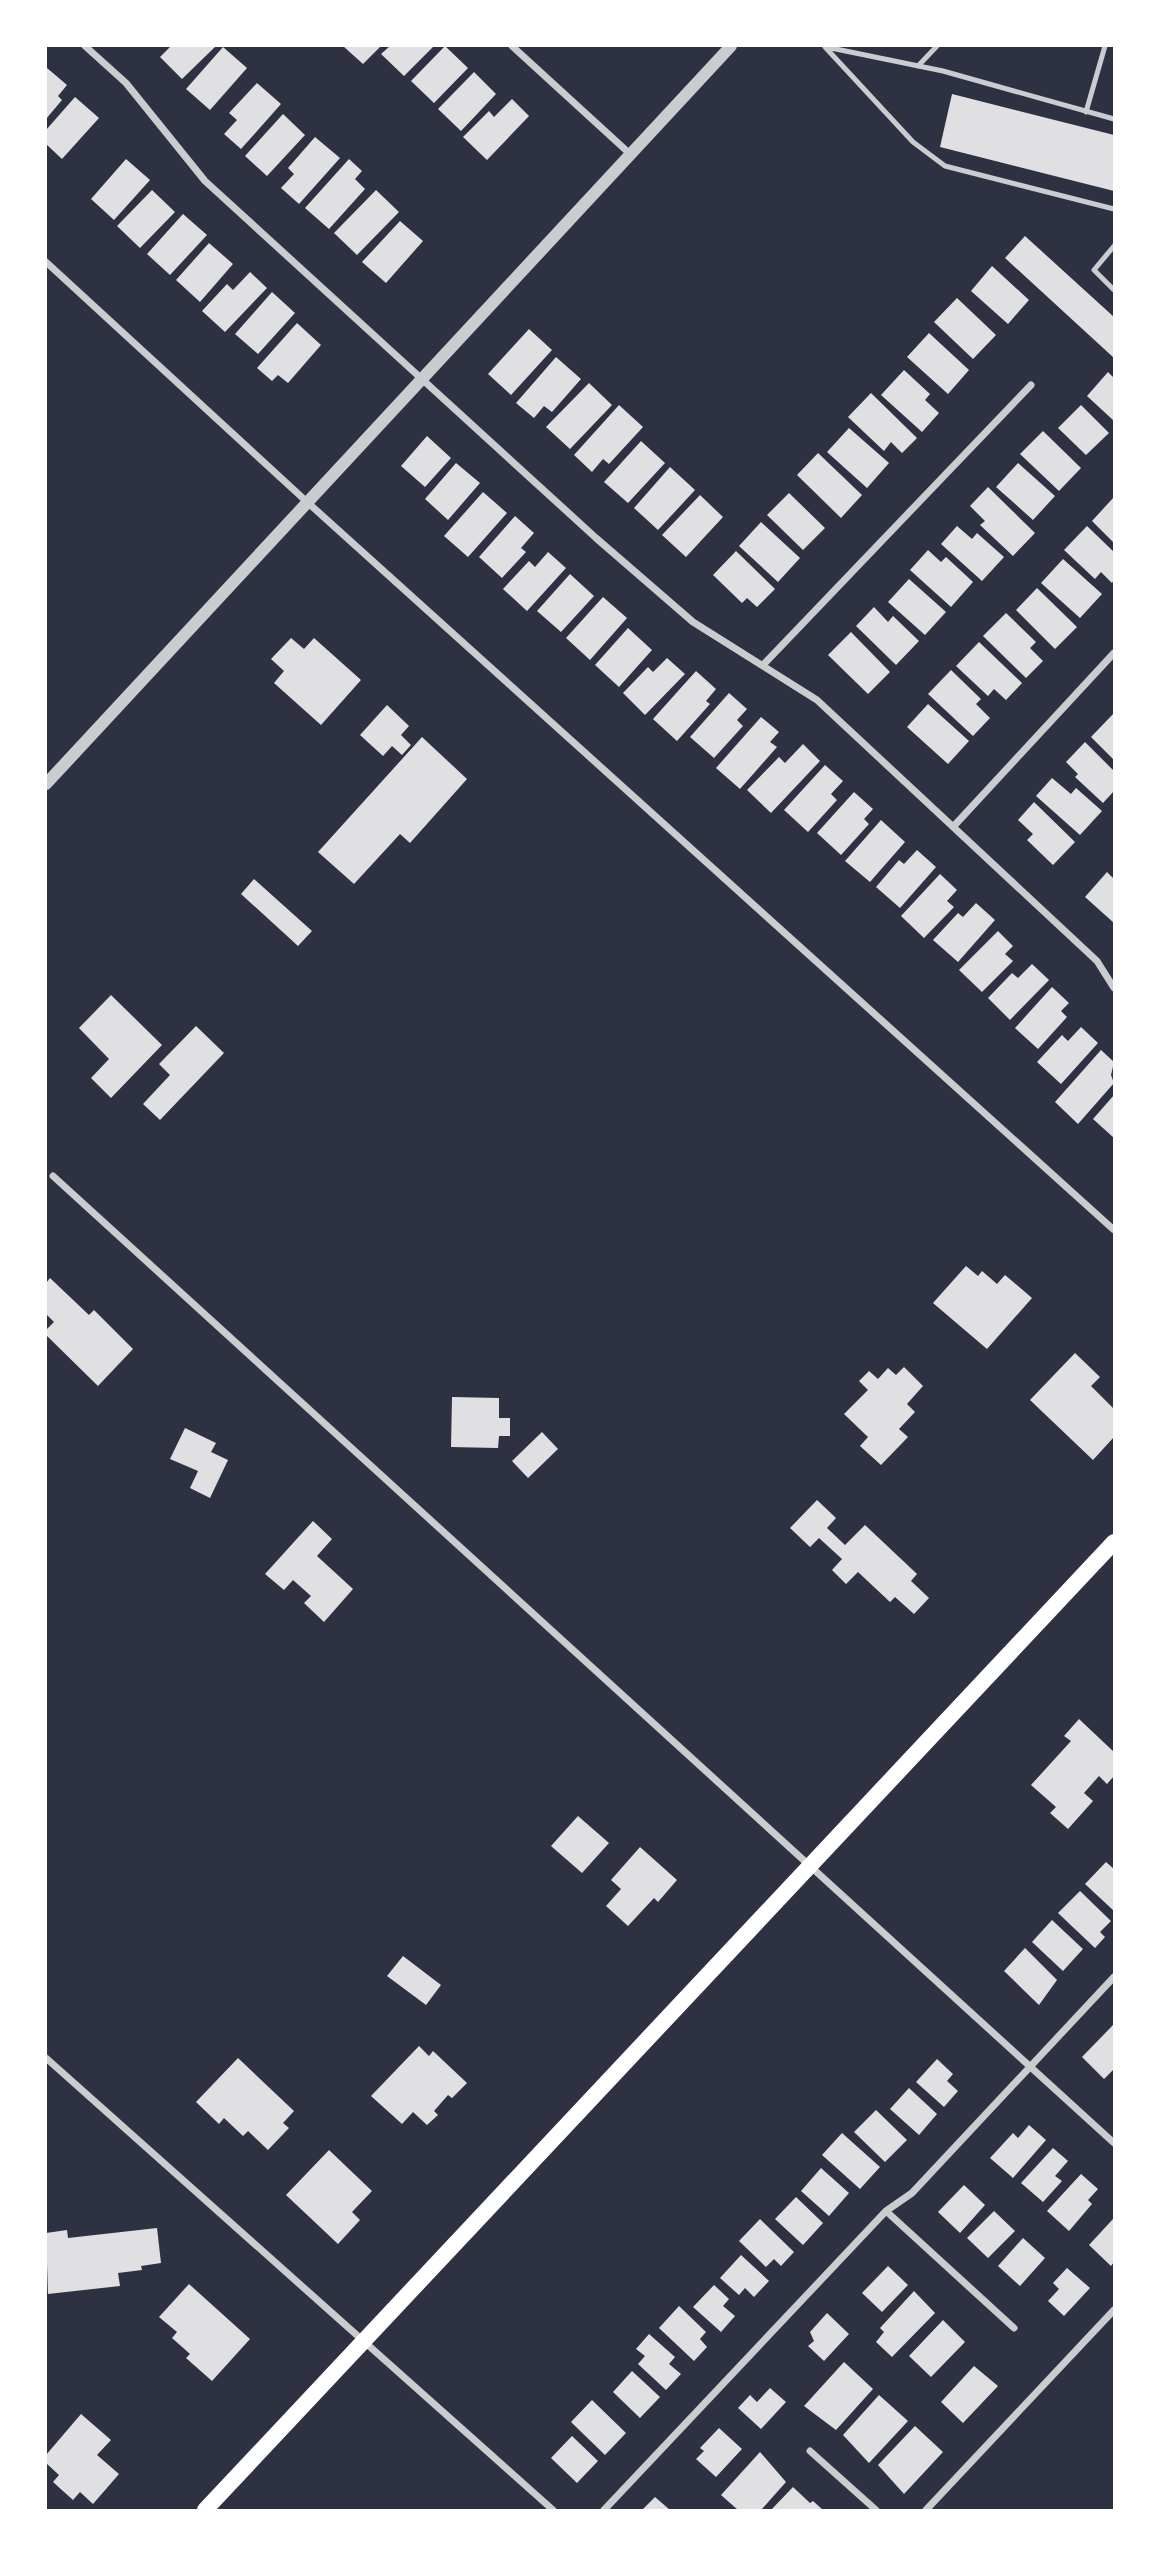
<svg xmlns="http://www.w3.org/2000/svg" width="1160" height="2556" font-family="Raleway,sans-serif">
<style>
.building{fill:#e0e0e3}
.lines{fill:none;stroke-linecap:round;stroke-linejoin:round}
.service{stroke:#caccd0;stroke-width:5}
.minor{stroke:#caccd0;stroke-width:7}
.tertiary{stroke:#caccd0;stroke-width:12}
.primary{stroke:#fff;stroke-width:16}
</style>
<rect width="100%" height="100%" fill="#2d3142"/>
<path class="building" d="M171 46H216L182 79 160 57Z
M343 46H381L363 64Z
M390 46H434L404 76 381 54Z
M445 46 468 68 434 103 411 81Z
M223 47 247 68 210 110 186 89Z
M47 68 67 85 58 96 62 100 46 119Z
M474 72 496 94 461 131 438 109Z
M257 83 281 104 241 149 224 134 237 120 229 113Z
M952 94 1114 135V191L940 147Z
M75 97 99 118 62 159 46 144V130Z
M512 99 529 116 487 160 463 137 489 111 494 117Z
M283 114 305 135 267 176 245 156Z
M315 137 340 158 299 204 281 188 294 174 288 168Z
M126 159 150 180 114 220 91 199Z
M349 159 362 171 355 179 365 189 329 229 305 208Z
M152 190 175 212 140 248 117 226Z
M376 190 399 212 357 255 334 233Z
M183 214 207 235 170 275 147 254Z
M400 221 423 241 386 283 362 262Z
M1025 236 1114 317V358L1005 258Z
M209 243 233 264 200 302 176 280Z
M992 266 1029 300 1008 324 971 291Z
M250 272 267 288 225 332 202 311 227 284 233 290Z
M272 292 295 313 258 354 235 334Z
M957 298 996 335 973 359 934 322Z
M297 323 321 345 288 383 278 375 272 381 257 368Z
M529 329 552 350 511 395 488 374Z
M929 333 969 370 948 394 907 357Z
M556 357 581 379 552 412 544 406 534 418 516 403Z
M904 370 930 394 925 400 939 413 922 432 881 395Z
M1108 372 1114 378V421L1087 396Z
M589 383 612 405 570 449 546 427Z
M871 393 917 438 902 453 891 442 884 451 848 417Z
M619 405 643 427 609 464 603 459 592 472 574 455Z
M1081 405 1109 433 1086 455 1058 428Z
M849 428 889 463 867 488 827 452Z
M1043 431 1081 468 1059 491 1020 454Z
M427 436 451 458 425 487 401 466Z
M641 441 665 463 628 503 604 482Z
M818 453 862 495 841 518 797 475Z
M456 463 480 483 448 520 425 499Z
M1018 463 1055 496 1033 520 996 487Z
M670 467 695 490 658 530 634 508Z
M988 487 1035 533 1013 556 980 525 985 521 970 506Z
M483 492 507 513 468 557 444 536Z
M789 493 825 528 803 550 767 515Z
M700 495 723 517 686 557 662 535Z
M1114 497V543L1092 521Z
M515 516 534 533 521 548 526 552 502 578 479 557Z
M761 522 800 558 778 582 739 546Z
M957 526 972 539 977 533 1004 557 982 581 941 544Z
M1087 526 1114 552V580L1112 583 1101 572 1095 579 1064 550Z
M928 550 941 562 946 557 973 582 951 607 910 570Z
M736 551 775 589 757 607 747 598 742 603 713 575Z
M548 552 566 568 527 611 503 589 529 561 535 567Z
M1063 559 1102 594 1080 618 1041 583Z
M570 574 594 596 561 632 537 611Z
M909 579 946 612 925 635 888 602Z
M1037 588 1077 627 1055 649 1016 610Z
M603 597 627 618 590 660 566 638Z
M874 607 888 622 893 616 919 641 896 665 856 626Z
M1006 613 1036 642 1030 648 1043 661 1026 678 983 636Z
M628 628 652 650 619 687 595 665Z
M851 632 890 672 868 694 828 655Z
M291 638 304 649 314 638 361 680 321 725 274 683 284 671 271 659Z
M979 642 1022 683 1006 700 994 689 988 696 956 666Z
M667 658 685 674 645 715 623 693 648 667 653 672Z
M951 670 981 699 976 704 990 718 973 736 928 694Z
M696 671 716 689 706 701 710 704 677 741 653 719Z
M729 693 747 709 737 720 743 726 714 758 690 737Z
M928 704 969 741 948 764 907 727Z
M387 705 409 726 401 735 411 745 402 755 392 746 383 756 360 735Z
M1114 713V760L1091 737Z
M761 717 779 732 770 742 777 747 740 789 716 768Z
M422 737 467 779 410 843 400 834 354 884 318 852Z
M1085 742 1114 771V791L1103 803 1075 777 1078 774 1066 762Z
M803 744 820 761 771 813 747 790 779 757 785 763Z
M825 765 843 781 831 794 837 800 808 832 784 810Z
M1052 778 1071 794 1076 788 1102 811 1080 835 1036 796Z
M854 792 873 809 864 819 869 824 841 855 817 833Z
M1034 802 1075 842 1053 865 1027 840 1033 834 1018 820Z
M881 820 905 842 870 882 845 861Z
M917 850 936 867 900 908 876 887 899 860 904 864Z
M1107 872 1114 879V923L1085 897Z
M940 874 957 890 947 901 954 907 924 938 901 916Z
M254 879 312 931 298 946 241 894Z
M976 903 995 920 958 962 933 940 958 913 963 917Z
M998 931 1013 946 1005 954 1013 961 982 992 959 970Z
M1032 964 1049 980 1010 1020 988 998 1012 973 1018 978Z
M1052 987 1069 1003 1061 1011 1067 1017 1038 1049 1015 1028Z
M111 995 162 1045 111 1098 91 1078 109 1059 79 1028Z
M196 1026 224 1053 160 1120 143 1104 170 1075 159 1064Z
M1081 1027 1098 1043 1061 1084 1037 1062 1062 1035 1068 1041Z
M1101 1050 1114 1062 1111 1075 1114 1083 1078 1124 1055 1102Z
M1114 1095V1138L1093 1119Z
M966 1266 978 1276 982 1271 997 1284 1005 1275 1032 1298 987 1349 933 1303Z
M50 1278 89 1315 94 1310 133 1349 98 1386 46 1335V1330L54 1322 46 1314V1283Z
M1075 1353 1100 1377 1091 1386 1114 1409V1437L1093 1460 1030 1400Z
M904 1367 923 1386 907 1404 915 1412 899 1429 908 1437 881 1465 860 1446 868 1437 844 1414 868 1390 859 1381 869 1371 878 1379 888 1368 896 1375Z
M452 1397 499 1398V1418H510V1436H499L498 1448 451 1447Z
M185 1428 216 1443 211 1452 228 1460 210 1498 190 1488 198 1471 170 1459Z
M542 1432 558 1449 528 1478 512 1461Z
M817 1500 836 1518 827 1528 845 1545 865 1525 917 1574 911 1581 929 1598 914 1614 895 1597 890 1602 858 1572 846 1584 832 1570 842 1559 819 1538 810 1547 790 1528Z
M313 1521 332 1539 317 1556 353 1589 324 1622 304 1603 311 1596 293 1580 284 1590 265 1574Z
M1079 1719 1114 1752V1776L1107 1784 1099 1776 1084 1793 1093 1801 1068 1829 1050 1813 1056 1807 1031 1785 1071 1741 1064 1736Z
M578 1816 609 1843 582 1873 551 1846Z
M640 1847 677 1880 658 1902 654 1898 628 1926 606 1906 621 1889 611 1880Z
M1106 1862 1114 1869V1911L1085 1884Z
M1080 1891 1111 1921 1100 1932 1105 1937 1095 1948 1058 1913Z
M1052 1920 1083 1949 1063 1971 1032 1942Z
M1025 1948 1057 1980 1039 2005 1004 1971Z
M403 1956 441 1985 426 2005 387 1976Z
M1114 2024V2069L1104 2079 1082 2057Z
M419 2046 429 2056 433 2051 467 2083 452 2098 448 2095 434 2111 438 2115 427 2125 413 2112 402 2124 371 2096Z
M238 2058 294 2111 283 2123 289 2128 268 2150 248 2131 243 2136 224 2118 219 2124 196 2102Z
M937 2059 953 2074 947 2081 958 2091 944 2107 916 2082Z
M909 2088 937 2114 919 2135 890 2109Z
M876 2110 907 2140 885 2162 854 2132Z
M1029 2125 1046 2140 1013 2178 990 2158 1013 2133 1018 2138Z
M842 2133 880 2167 860 2189 822 2155Z
M1053 2148 1068 2161 1055 2176 1062 2181 1043 2202 1021 2183Z
M329 2150 372 2191 352 2212 360 2220 338 2244 286 2195Z
M821 2168 849 2193 829 2216 801 2191Z
M1081 2174 1098 2189 1088 2200 1092 2204 1069 2231 1047 2211Z
M964 2185 985 2205 960 2233 938 2212Z
M796 2197 823 2223 803 2245 775 2219Z
M994 2211 1015 2231 988 2258 967 2238Z
M760 2219 794 2252 781 2266 774 2259 766 2267 739 2241Z
M1113 2219 1114 2262 1111 2266 1089 2245Z
M157 2228 161 2263 141 2266 142 2270 118 2273 120 2286 48 2294 46 2233 67 2230 68 2238Z
M1023 2238 1045 2258 1020 2286 998 2266Z
M741 2255 769 2281 754 2297 745 2288 739 2295 720 2278Z
M888 2266 908 2285 882 2312 862 2293Z
M1067 2268 1090 2288 1064 2316 1048 2301 1059 2289 1053 2283Z
M189 2284 250 2339 212 2381 186 2358 190 2354 172 2338 177 2332 159 2317Z
M714 2285 729 2299 723 2306 735 2316 721 2332 693 2307Z
M914 2291 935 2313 892 2357 876 2342 884 2332 880 2328Z
M679 2306 706 2332 700 2339 707 2347 694 2361 659 2328Z
M827 2313 849 2334 824 2361 808 2346 814 2341 810 2332Z
M943 2320 965 2342 931 2377 909 2356Z
M649 2334 675 2357 669 2364 681 2374 666 2390 638 2364 645 2356 636 2349Z
M844 2362 873 2389 836 2430 804 2406Z
M974 2366 998 2386 963 2423 941 2402Z
M632 2371 660 2397 640 2418 613 2392Z
M770 2388 786 2402 761 2429 738 2408 750 2395 757 2402Z
M879 2395 908 2421 869 2463 843 2435Z
M592 2400 626 2433 605 2455 571 2422Z
M81 2414 111 2440 97 2455 119 2474 93 2504 80 2492 73 2500 53 2482 59 2475 46 2463V2455Z
M915 2426 943 2452 904 2494 878 2465Z
M719 2428 742 2449 716 2477 696 2459 704 2451 700 2448Z
M572 2436 598 2461 577 2483 551 2458Z
M760 2452 786 2482 761 2510H738L721 2495Z
M793 2487 810 2503 813 2501 823 2510H771Z
M655 2497 670 2510H642Z"/>
<g class="lines">
<path class="service" d="M825 47 913 142 945 166 1114 209
M826 47 943 71 1114 119
M918 66 937 46
M1086 112 1105 46
M1114 246 1094 270 1114 290"/>
<path class="minor" d="M85 46 126 83 205 181 596 538 693 622 817 700 1097 961 1114 988
M512 46 629 153
M46 262 306 501 1114 1230
M763 665 1031 385
M953 827 1114 653
M53 1176 1114 2143
M46 2058 553 2510
M886 2211 1014 2328
M810 2451 876 2510
M604 2510 886 2211 912 2193 1114 1977
M926 2510 1114 2310"/>
<path class="tertiary" d="M46 784 731 46"/>
<path class="primary" d="M205 2510 1114 1542"/>
</g>
<rect width="1160" height="2556" fill="none" stroke="#ffffff" stroke-width="94"/>
</svg>
